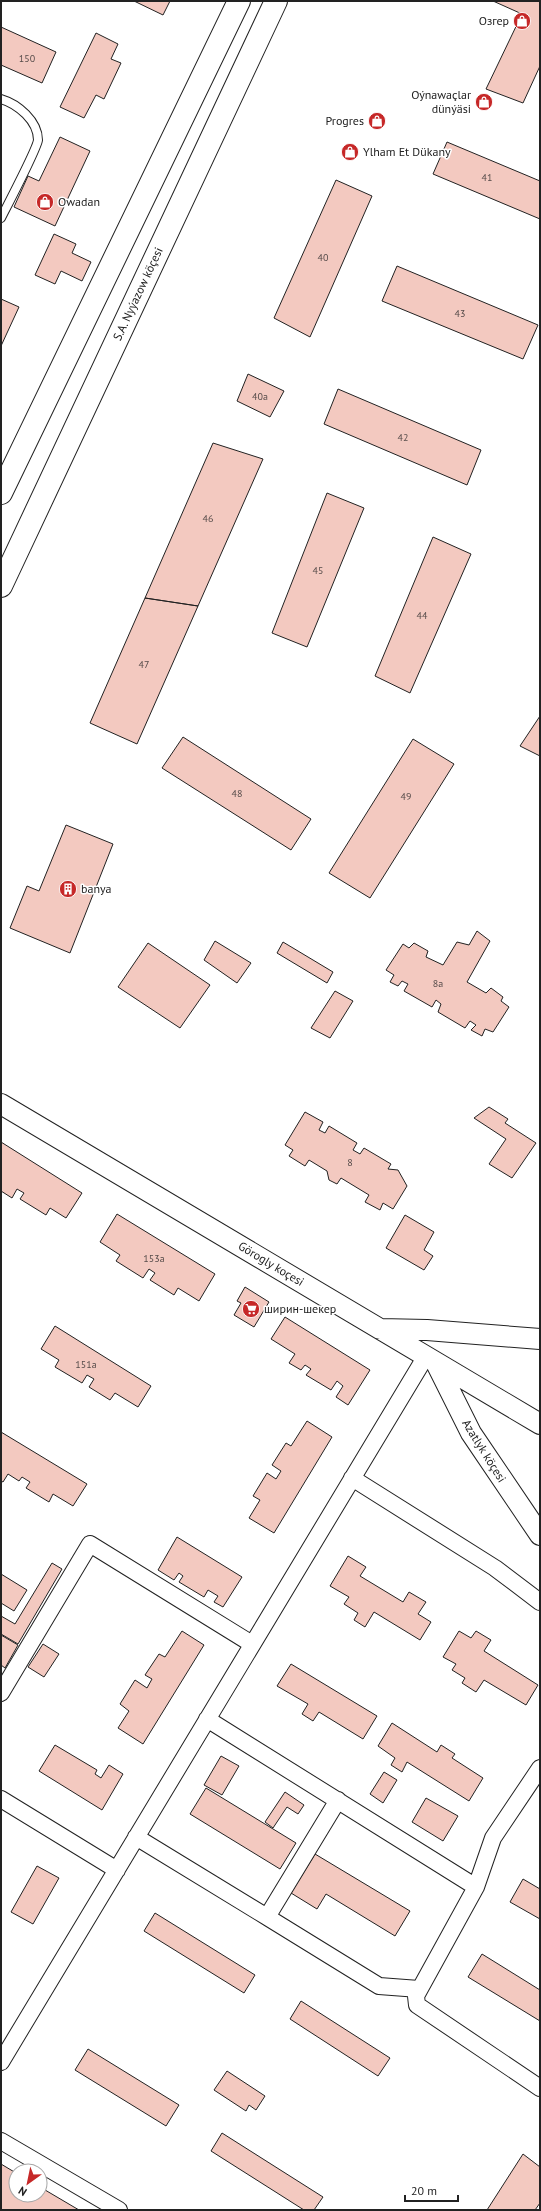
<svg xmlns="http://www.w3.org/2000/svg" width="541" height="2211" font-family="'PT Sans',sans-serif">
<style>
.building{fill:#f3c9c0;stroke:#222}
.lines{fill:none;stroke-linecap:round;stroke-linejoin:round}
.service-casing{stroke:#222;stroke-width:10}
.minor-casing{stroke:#222;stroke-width:18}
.tertiary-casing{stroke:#222;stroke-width:22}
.primary-casing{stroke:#222;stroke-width:24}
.service{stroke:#fff;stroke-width:8}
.minor{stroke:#fff;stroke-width:16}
.tertiary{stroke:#fff;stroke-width:20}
.primary{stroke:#fff;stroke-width:22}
.labels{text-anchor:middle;stroke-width:3;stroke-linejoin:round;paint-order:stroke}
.number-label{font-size:10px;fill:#564c4a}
.poi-label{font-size:12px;fill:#222;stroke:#fff;text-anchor:start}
.street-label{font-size:12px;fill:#222;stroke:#fff}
</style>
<rect width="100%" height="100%" fill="#fff"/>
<path class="building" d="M134 1H170L163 15Z
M493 1H540V66L523 103 486 89 522 14Z
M1 27 56 52 42 83 1 65Z
M96 33 118 44 111 59 121 63 104 99 96 95 84 118 60 107Z
M60 137 90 151 55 226 14 207 28 176 39 181Z
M447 142 540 181V219L433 174Z
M336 180 372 196 310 337 274 318Z
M54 234 76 244 72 253 91 262 82 281 61 271 55 284 35 275Z
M397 266 538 325 523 359 382 301Z
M1 299 19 307 1 346Z
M248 374 284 391 270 417 237 401Z
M338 389 481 450 467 485 324 424Z
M213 443 263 459 198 606 145 598Z
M327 493 364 508 307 647 272 633Z
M433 537 471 554 410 693 375 676Z
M145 598 198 606 137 744 90 723Z
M540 716V756L520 746Z
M183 737 311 819 291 850 162 768Z
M413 739 454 764 370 898 329 873Z
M66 825 113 844 70 953 10 928 27 886 39 891Z
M477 931 490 941 467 982 486 993 491 988 503 997 501 1001 509 1007 493 1032 485 1029 482 1036 471 1030 476 1025 470 1021 465 1028 438 1012 441 1004 436 1000 432 1007 404 991 408 984 402 981 398 986 390 982 394 975 386 970 403 944 409 948 414 943 428 951 426 957 443 965 457 942 469 945Z
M215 941 251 963 237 983 204 960Z
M283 942 333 972 327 983 277 953Z
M148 943 210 985 180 1028 118 987Z
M335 991 353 1001 330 1038 311 1028Z
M489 1107 508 1119 505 1123 536 1143 512 1178 489 1164 506 1139 474 1118Z
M305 1112 323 1122 319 1130 325 1133 329 1126 357 1143 353 1150 360 1154 364 1148 391 1164 388 1169 398 1170 407 1186 393 1209 383 1203 380 1210 365 1202 369 1195 341 1178 337 1184 329 1180 327 1171 309 1160 305 1166 289 1156 293 1150 285 1145Z
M1 1142 82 1193 66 1218 50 1208 46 1215 20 1199 24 1193 17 1189 12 1198 1 1191Z
M117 1214 215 1274 199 1301 178 1288 174 1295 150 1280 155 1273 149 1269 143 1278 116 1261 120 1255 100 1242Z
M405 1215 434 1232 424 1250 433 1256 424 1270 386 1248Z
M245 1287 269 1302 254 1327 234 1315 241 1303 237 1301Z
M285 1317 370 1370 348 1405 336 1397 343 1386 337 1381 331 1390 306 1375 311 1369 305 1365 301 1370 289 1363 295 1354 271 1339Z
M55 1326 151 1386 138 1407 115 1393 110 1400 89 1387 94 1379 87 1375 82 1383 55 1367 59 1360 41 1349Z
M307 1421 332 1437 274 1533 249 1518 260 1500 253 1496 267 1473 276 1479 281 1471 272 1465 286 1443 291 1446Z
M1 1432 87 1484 73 1506 53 1494 49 1502 26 1488 30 1482 22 1477 19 1481 8 1474 3 1482 1 1481Z
M177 1537 242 1577 223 1607 214 1602 218 1596 208 1590 204 1597 179 1582 183 1576 179 1573 174 1580 158 1570Z
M348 1556 366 1567 360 1576 403 1602 409 1592 426 1602 418 1614 431 1622 420 1640 374 1612 365 1627 354 1620 358 1613 344 1604 349 1597 330 1586Z
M52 1563 62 1569 18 1644 1 1634V1616L15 1624Z
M1 1574 27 1590 14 1611 1 1603Z
M182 1631 204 1645 143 1744 118 1728 129 1711 120 1704 135 1680 147 1688 152 1679 145 1675 159 1654 165 1657Z
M459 1631 471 1638 476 1631 491 1640 484 1651 538 1685 526 1705 484 1680 476 1692 462 1683 465 1678 452 1670 456 1664 443 1657Z
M1 1635 18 1645 5 1668 1 1665Z
M43 1644 59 1654 44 1677 28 1667Z
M291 1664 377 1716 363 1739 319 1712 313 1721 302 1714 308 1704 277 1686Z
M392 1723 437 1752 441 1745 455 1754 452 1758 483 1778 469 1801 407 1762 402 1772 391 1765 395 1758 378 1746Z
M55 1745 97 1770 95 1774 101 1778 109 1765 123 1774 102 1810 39 1771Z
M221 1756 239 1766 222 1795 204 1785Z
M384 1772 397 1780 383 1803 370 1794Z
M206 1788 296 1843 280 1869 190 1814Z
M285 1792 304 1805 298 1814 287 1807 273 1828 265 1822Z
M426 1798 458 1816 443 1841 412 1822Z
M315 1854 410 1911 395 1936 326 1894 317 1909 291 1893Z
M37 1866 59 1878 33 1924 11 1912Z
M523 1879 540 1889V1919L510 1902Z
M155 1913 255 1975 244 1993 144 1931Z
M482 1954 540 1990V2021L468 1977Z
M301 2001 390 2058 378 2076 290 2019Z
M88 2049 179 2105 166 2126 75 2070Z
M227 2071 265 2096 256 2110 249 2105 246 2111 214 2090Z
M222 2133 323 2197 314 2210H304L211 2151Z
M523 2154 540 2167V2203L535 2210H487Z
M1 2164 16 2173V2195H40V2187L79 2210H1Z"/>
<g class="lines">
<defs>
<path id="service" d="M1 99C18 104 38 121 38 140 37 149 7 206 1 218"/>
<path id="minor" d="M352 1478 495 1568 540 1602
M1 1693 90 1544 252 1644
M207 1719 476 1887
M540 1768 493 1838 476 1887 416 1996 417 2005 540 2088
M1 1799 117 1870
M136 1837 267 1917 338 1800
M267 1917 379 1986 419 1989
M1 2062 426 1356
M1 2141 119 2210"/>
<path id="tertiary" d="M1 1104 540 1424
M380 1329 427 1330 540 1339
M436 1363 471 1433 540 1535"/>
<path id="primary" d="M1 493 239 1
M1 586 276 1"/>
</defs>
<use href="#service" class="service-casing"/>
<use href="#minor" class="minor-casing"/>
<use href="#tertiary" class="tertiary-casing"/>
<use href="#primary" class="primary-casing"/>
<use href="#service" class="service"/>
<use href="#minor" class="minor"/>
<use href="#tertiary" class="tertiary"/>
<use href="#primary" class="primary"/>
</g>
<defs>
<symbol id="shop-disc" viewBox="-11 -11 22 22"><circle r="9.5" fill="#c62828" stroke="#fff"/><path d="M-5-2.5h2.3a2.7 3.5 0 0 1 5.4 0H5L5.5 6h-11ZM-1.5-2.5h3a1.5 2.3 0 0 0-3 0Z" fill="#fff"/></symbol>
<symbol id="building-disc" viewBox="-11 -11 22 22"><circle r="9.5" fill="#c62828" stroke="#fff"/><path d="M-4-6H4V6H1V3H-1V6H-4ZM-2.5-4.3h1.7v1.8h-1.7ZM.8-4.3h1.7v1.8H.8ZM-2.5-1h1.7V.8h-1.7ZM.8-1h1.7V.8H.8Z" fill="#fff"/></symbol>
<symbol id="supermarket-disc" viewBox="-11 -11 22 22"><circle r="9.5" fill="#c62828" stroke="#fff"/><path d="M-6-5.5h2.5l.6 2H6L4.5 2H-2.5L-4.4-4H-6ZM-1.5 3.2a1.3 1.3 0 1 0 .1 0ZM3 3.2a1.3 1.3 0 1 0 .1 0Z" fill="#fff"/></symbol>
</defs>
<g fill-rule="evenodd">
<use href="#shop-disc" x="512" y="11" width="20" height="20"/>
<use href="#shop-disc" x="474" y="92" width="20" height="20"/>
<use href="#shop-disc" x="367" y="111" width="20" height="20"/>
<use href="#shop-disc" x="340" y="142" width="20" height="20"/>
<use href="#shop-disc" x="35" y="192" width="20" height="20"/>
<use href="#building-disc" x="58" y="879" width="20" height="20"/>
<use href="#supermarket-disc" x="241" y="1299" width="20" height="20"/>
</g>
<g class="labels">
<g class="number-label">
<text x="27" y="62">150</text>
<text x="487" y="181">41</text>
<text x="323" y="261">40</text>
<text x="460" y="317">43</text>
<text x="260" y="400">40a</text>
<text x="403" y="441">42</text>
<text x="208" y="522">46</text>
<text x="318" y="574">45</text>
<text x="422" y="619">44</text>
<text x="144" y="668">47</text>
<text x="237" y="797">48</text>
<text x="406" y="800">49</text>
<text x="438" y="987">8a</text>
<text x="350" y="1166">8</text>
<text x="154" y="1262">153а</text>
<text x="86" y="1368">151a</text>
</g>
<g class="poi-label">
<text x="509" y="25" text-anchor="end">Озгер</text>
<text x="471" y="99" text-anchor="end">Oýnawaçlar<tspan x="471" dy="14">dünýäsi</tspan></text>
<text x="364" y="125" text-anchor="end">Progres</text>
<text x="363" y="156">Ylham Et Dükany</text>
<text x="58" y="206">Owadan</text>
<text x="81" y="893">banya</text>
<text x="264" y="1313">ширин-шекер</text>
</g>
<g class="street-label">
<text transform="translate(138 294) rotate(-65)" y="4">S.A. Nyýazow köçesi</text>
<text transform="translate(271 1264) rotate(31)" y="4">Görogly koçesi</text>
<text transform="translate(484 1451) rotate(58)" y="4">Azatlyk köçesi</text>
</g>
</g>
<rect width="541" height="2211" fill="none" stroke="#222222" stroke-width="4"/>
<g transform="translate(28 2183) rotate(213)"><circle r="19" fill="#ffffff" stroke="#a7a7a7"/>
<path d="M0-3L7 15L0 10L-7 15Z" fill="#c62828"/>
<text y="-6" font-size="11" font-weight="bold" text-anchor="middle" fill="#222222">N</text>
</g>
<path d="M405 2195v6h53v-6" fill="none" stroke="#222222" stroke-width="2"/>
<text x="411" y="2195" font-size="12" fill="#222222" stroke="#ffffff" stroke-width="3" paint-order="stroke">20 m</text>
</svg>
